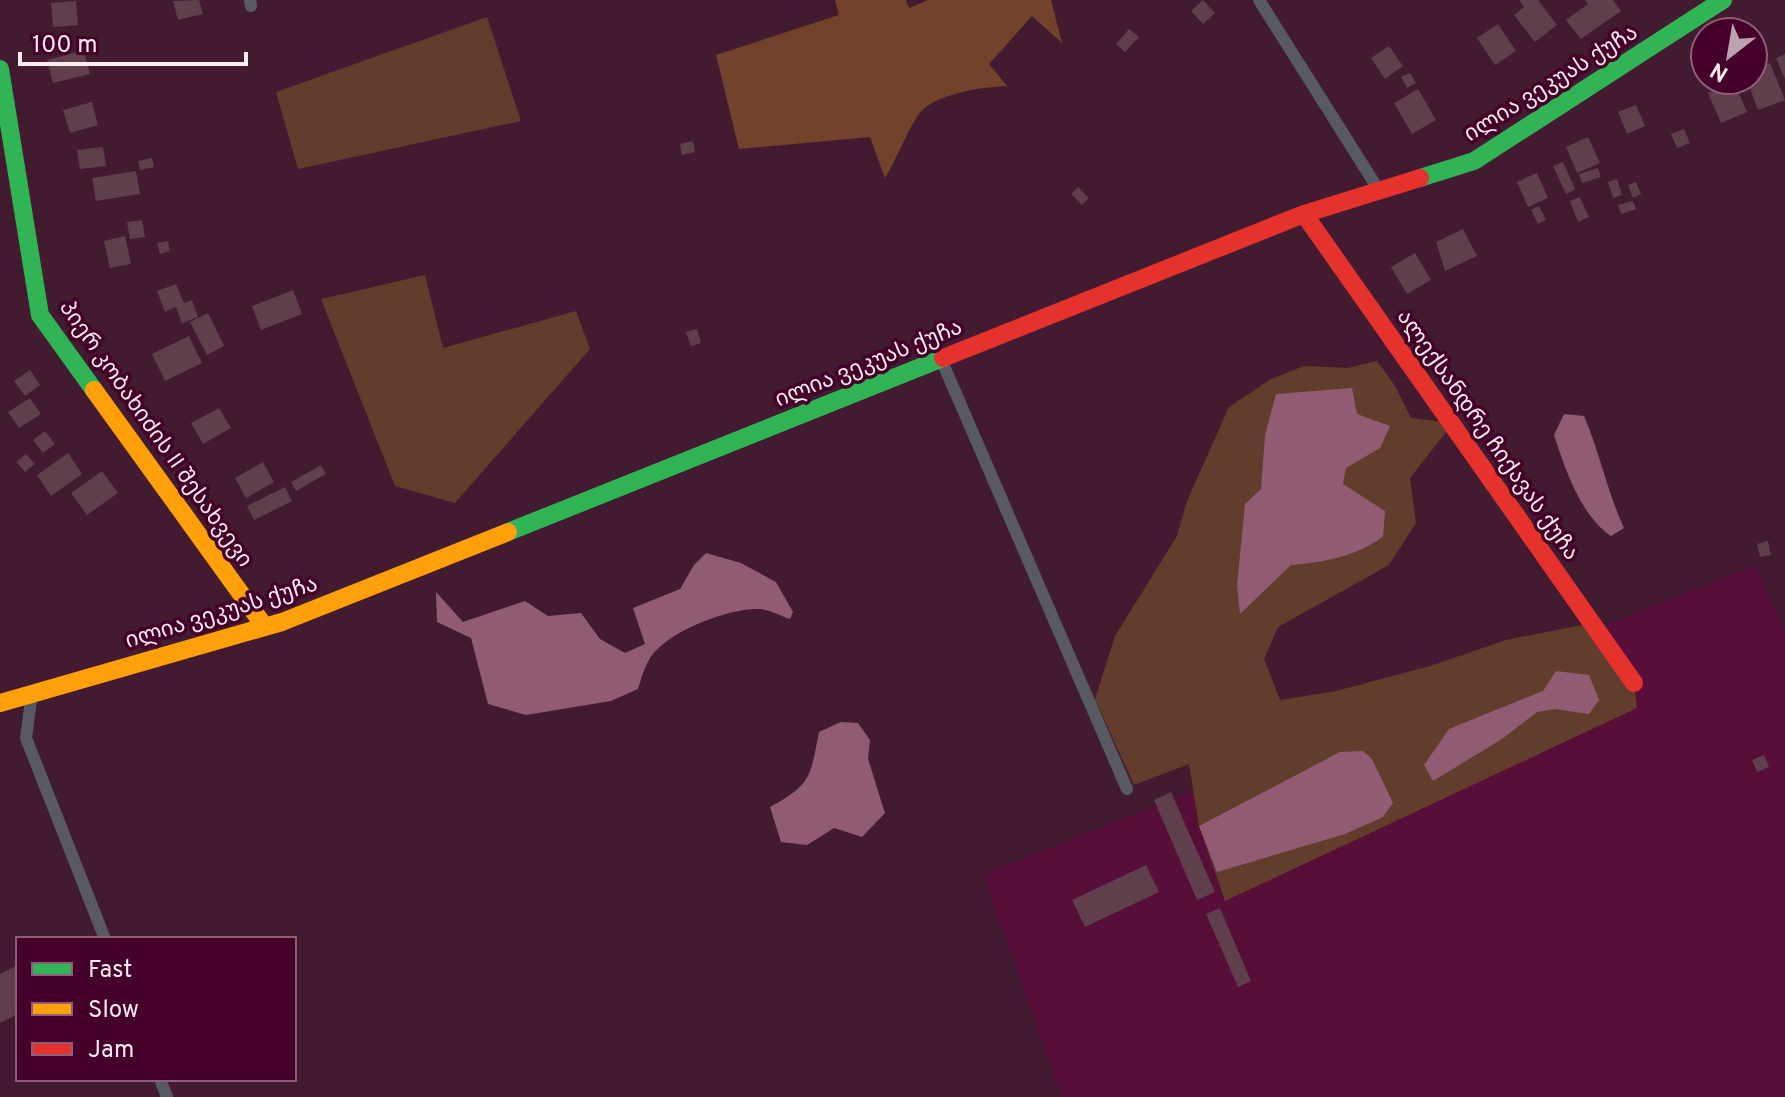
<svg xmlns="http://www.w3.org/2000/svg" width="1785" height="1097" font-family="Overpass,'Noto Sans Georgian',sans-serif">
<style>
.built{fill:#570e38}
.green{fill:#633d2c}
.forest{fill:#72422a}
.water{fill:#915b73}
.building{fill:#5f3f4b}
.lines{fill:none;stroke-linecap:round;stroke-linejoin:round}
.street{stroke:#585a61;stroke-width:12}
.fast{stroke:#30b455;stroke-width:18}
.slow{stroke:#ff9f0a;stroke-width:18}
.jam{stroke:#e5322d;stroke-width:18}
.labels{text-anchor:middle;stroke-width:7;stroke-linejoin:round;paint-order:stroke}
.street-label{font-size:22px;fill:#fdebf2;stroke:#450029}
</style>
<rect width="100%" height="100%" fill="#421b31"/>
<path class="built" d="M1756 565 1785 634V1097H1062L983 875Z"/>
<path class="green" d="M487 17 521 121 298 169 276 92Z
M425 275 443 348 576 311 590 349 455 503 395 486 321 299Z
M1377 361 1395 386 1411 418 1453 423 1410 478 1416 523 1389 565 1278 627 1264 659 1280 700 1336 691 1430 666 1506 640 1592 623 1634 683 1637 708 1225 901 1199 826 1189 764 1134 785 1095 699 1115 636 1177 536 1187 501 1229 407 1271 379 1304 366 1348 368Z"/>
<path class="forest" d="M835 0H906L909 8 928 0H1051L1062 43 1032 16 989 64 1007 86C983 87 934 93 918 115 906 134 897 158 885 178L870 137 739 149 716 55 839 15Z"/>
<path class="water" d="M1352 388 1357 414 1390 426 1380 448 1346 468 1343 484 1385 511 1383 537C1354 557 1325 562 1291 565L1240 614 1237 586 1245 504 1261 489 1265 435 1276 394Z
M1564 414 1584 416C1600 453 1607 491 1624 528L1611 536C1581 516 1565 469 1554 435Z
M706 553 741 563 776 582 793 612 790 619C781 616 770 610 761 609 730 607 664 632 649 660 644 668 641 680 638 689L611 701 526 715 488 704 471 638 437 622 436 592 463 622 525 601 548 616 581 613 600 639 625 653 645 644 633 608 680 589 694 565Z
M1556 671 1589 675 1599 700 1589 714 1555 709 1537 712 1502 739 1433 781 1424 765 1449 729 1543 691Z
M841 722 858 723 870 740 868 759 885 813 862 837 834 828 807 845 781 842 770 807C812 784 810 777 819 732Z
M1363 751 1372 759 1393 803 1383 817 1345 834 1217 872 1199 826 1340 752Z"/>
<path class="building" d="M199 0 203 14 178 20 173 1Z
M1203 0 1215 13 1203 24 1191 11Z
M1519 0H1538L1557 25 1535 42 1514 15 1524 7Z
M1585 0H1613L1621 11 1581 39 1566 20 1588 4Z
M76 1 78 25 53 27 51 3Z
M1498 24 1516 51 1495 65 1477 38Z
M1129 29 1139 37 1125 52 1116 44Z
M1389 46 1403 66 1385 79 1371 58Z
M84 50 90 74 53 83 47 60Z
M1785 54V79L1776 58Z
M1770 63 1785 100 1758 110 1747 80H1753V70Z
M1410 73 1416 83 1407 88 1401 77Z
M1734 82 1747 112 1721 123 1708 93Z
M1418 89 1436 120 1412 134 1394 103Z
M92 102 98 125 70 133 63 110Z
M1636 105 1645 126 1627 134 1618 112Z
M1684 129 1690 143 1677 148 1671 134Z
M1588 137 1600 163 1577 173 1566 147Z
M693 141 695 152 682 155 680 144Z
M103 147 106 166 80 169 77 150Z
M152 158 154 167 140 170 138 161Z
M1563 162 1575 189 1566 194 1553 166Z
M1598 168 1601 177 1582 183 1579 174Z
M136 171 140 194 96 201 92 178Z
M1537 173 1548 198 1528 207 1517 182Z
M1617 179 1622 195 1613 198 1608 182Z
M1636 182 1641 194 1633 198 1628 185Z
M1078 187 1089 198 1082 205 1071 194Z
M1580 197 1589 217 1578 222 1570 201Z
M1633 201 1636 209 1621 214 1618 205Z
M1539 206 1546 220 1538 224 1531 210Z
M142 220 145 237 130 239 127 222Z
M1463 229 1477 256 1445 271 1436 242Z
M125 236 131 264 110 268 104 241Z
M168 241 170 251 160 254 157 243Z
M1415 253 1431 280 1407 294 1391 267Z
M176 284 184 303 192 300 198 317 182 323 176 307 165 312 157 291Z
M293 290 302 314 261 330 252 306Z
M208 313 224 346 207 355 190 322Z
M697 329 701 343 691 346 686 332Z
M189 336 202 363 165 381 152 354Z
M30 370 40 385 25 396 14 381Z
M30 398 41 414 19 428 8 412Z
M219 408 231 428 203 444 191 423Z
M45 431 55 444 43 453 33 440Z
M68 453 82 474 51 496 37 475Z
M26 454 35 464 25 472 16 462Z
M263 462 274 482 246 498 235 478Z
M321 465 326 474 296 491 291 482Z
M102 471 118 493 87 515 71 493Z
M285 487 292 501 254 520 247 506Z
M1768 541 1771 555 1760 557 1757 544Z
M1764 755 1769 767 1757 772 1752 760Z
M1171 792 1215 892 1197 900 1154 800Z
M1146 865 1159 892 1085 927 1072 900Z
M1220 908 1251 981 1238 987 1206 914Z
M18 965V1014L0 1023V974Z"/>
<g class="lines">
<path class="street" d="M250 0 251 6
M1259 0 1380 192
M941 359 1127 789
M32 693 26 738 105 939
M160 1079 167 1097"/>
<path class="fast" d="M0 69 40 315 94 390
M1420 178 1474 161 1723 0
M508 532 943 358"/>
<path class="slow" d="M94 390 265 627
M0 703 282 622 508 532"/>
<path class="jam" d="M1304 214 1634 683
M943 358 1304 214 1420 178"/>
</g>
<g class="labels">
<g class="street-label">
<text transform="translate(1550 82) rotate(-32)" y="8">ილია ვეკუას ქუჩა</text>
<text transform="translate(868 362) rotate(-22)" y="8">ილია ვეკუას ქუჩა</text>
<text transform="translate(157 433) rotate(55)" y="8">პიერ კობახიძის II შესახვევი</text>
<text transform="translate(1489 434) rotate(55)" y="8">ალექსანდრე ჩიქავას ქუჩა</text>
<text transform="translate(221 611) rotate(-17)" y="8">ილია ვეკუას ქუჩა</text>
</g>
</g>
<rect x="16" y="937" width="280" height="144" fill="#450029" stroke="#8f5e79" stroke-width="2"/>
<rect x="32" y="963" width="40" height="12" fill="#30b455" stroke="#8f5e79" stroke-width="2"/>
<text x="88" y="977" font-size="24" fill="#fdebf2">Fast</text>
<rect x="32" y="1003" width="40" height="12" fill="#ff9f0a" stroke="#8f5e79" stroke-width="2"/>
<text x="88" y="1017" font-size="24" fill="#fdebf2">Slow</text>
<rect x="32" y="1043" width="40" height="12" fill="#e5322d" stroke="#8f5e79" stroke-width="2"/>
<text x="88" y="1057" font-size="24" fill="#fdebf2">Jam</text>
<g transform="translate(1729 56) rotate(211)"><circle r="38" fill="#450029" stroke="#8f5e79" stroke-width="2"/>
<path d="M0-6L14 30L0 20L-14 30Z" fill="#bca2ae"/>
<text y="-12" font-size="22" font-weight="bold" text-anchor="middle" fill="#fdebf2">N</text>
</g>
<path d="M20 52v12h226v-12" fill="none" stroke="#fdebf2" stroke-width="4"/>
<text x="32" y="52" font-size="24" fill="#fdebf2" stroke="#450029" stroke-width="6" paint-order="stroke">100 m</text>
</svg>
